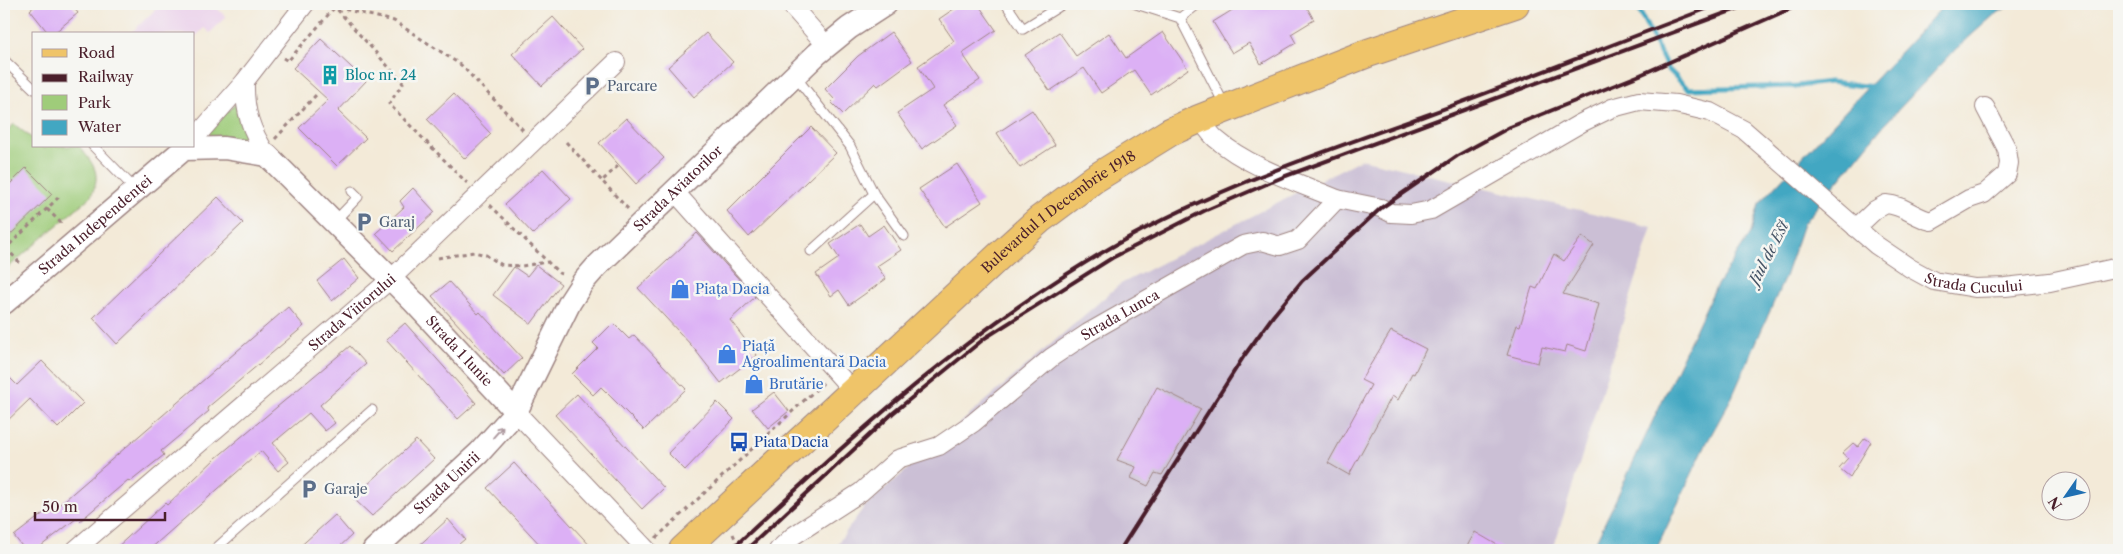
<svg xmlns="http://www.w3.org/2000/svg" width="2123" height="554" font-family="'Libre Caslon Text',serif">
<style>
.built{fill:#ebd1eb}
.industrial{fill:#cbbfd5}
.green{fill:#9fcc7a;stroke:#747652}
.water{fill:#42a7c2;stroke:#466376}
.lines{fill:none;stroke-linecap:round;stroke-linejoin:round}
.stream{stroke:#42a7c2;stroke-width:5}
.building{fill:#dcb0f5}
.service-casing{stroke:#9e8482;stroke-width:11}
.minor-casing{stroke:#9e8482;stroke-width:20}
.tertiary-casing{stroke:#9e8482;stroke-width:25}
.primary-casing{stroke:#9e8482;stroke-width:30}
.path{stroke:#9e8482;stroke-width:3;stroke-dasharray:4 4;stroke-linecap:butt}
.service{stroke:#fff;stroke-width:9}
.minor{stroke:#fff;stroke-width:18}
.tertiary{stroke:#fff;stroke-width:22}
.primary{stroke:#efc469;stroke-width:28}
.rail{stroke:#4a1f2b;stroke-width:4}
.oneway{stroke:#ae9aa0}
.labels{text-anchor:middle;stroke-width:5;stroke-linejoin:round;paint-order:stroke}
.culture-label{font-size:14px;fill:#0d838f;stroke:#f6f6f2;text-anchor:start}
.service-label{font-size:14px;fill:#4e5e75;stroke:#f6f6f2;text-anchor:start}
.street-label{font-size:14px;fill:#4a1f2b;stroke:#f6f6f2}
.shop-label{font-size:14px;fill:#366cbe;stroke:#f6f6f2;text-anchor:start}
.transit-label{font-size:14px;fill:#164399;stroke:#f6f6f2;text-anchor:start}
.water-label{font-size:15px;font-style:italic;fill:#475567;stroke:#f6f6f2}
</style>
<rect width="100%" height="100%" fill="#f6f6f2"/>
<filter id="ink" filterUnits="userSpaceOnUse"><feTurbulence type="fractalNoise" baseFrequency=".02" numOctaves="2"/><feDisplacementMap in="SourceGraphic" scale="10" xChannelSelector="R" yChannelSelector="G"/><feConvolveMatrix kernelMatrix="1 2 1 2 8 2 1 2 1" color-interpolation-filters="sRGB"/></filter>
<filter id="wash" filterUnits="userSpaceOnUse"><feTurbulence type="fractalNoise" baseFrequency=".0096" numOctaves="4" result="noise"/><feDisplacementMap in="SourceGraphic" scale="20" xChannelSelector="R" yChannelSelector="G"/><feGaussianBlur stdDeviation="1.12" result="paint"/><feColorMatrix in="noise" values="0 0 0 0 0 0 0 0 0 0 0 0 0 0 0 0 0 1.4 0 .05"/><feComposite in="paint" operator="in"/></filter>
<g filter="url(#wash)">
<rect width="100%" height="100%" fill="#f3ead8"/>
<path class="built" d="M161 4H213L226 17 210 33 204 28 194 38V34H130Z"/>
<path class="industrial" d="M1361 159 1652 227 1553 550H833L864 507 1119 285Z"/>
<path class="green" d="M237 102 253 148 197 142Z
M14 124 34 140V146H41L45 149 48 146H79C94 165 102 173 91 196L4 271V134Z"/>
<path class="water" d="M1945 4H2012L1993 16 1956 49 1884 125 1803 224 1785 277 1732 397 1705 446 1656 550H1592L1715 288 1751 233 1759 204Z"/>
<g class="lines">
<path class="stream" d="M1636 4 1668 69 1688 89 1797 86 1830 82 1874 87"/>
</g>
<g id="blocks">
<path class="building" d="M37 4H71L78 13 53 34H49L30 10Z
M961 4H978L996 30 962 53 980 80 943 105 957 125 922 149 897 113 933 89 918 66 954 41 939 19Z
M1242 4H1305L1314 20 1291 34 1296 43 1261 64 1249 43 1232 53 1213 22Z
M553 17 582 49 542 86 512 54Z
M891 32 912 61 878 86 875 83 843 114 831 102 834 99 825 89 858 56Z
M1059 32 1076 56 1109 33 1126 58 1163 32 1188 69 1151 95 1134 70 1101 93 1084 68 1050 91 1025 55Z
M706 33 733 62 694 97 668 67Z
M321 39 366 81 338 111 366 138 337 166 299 128 328 100 293 68Z
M453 94 491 134 465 159 427 119Z
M1032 110 1055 145 1020 168 997 133Z
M626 118 664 158 636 184 599 143Z
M811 127 836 153 749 237 727 211Z
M957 164 982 202 945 227 919 189Z
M26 168 52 194 4 241V190Z
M543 169 571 199 533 234 505 204Z
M413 188 435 212 393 251 376 233 404 207 400 201Z
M218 197 243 223 117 344 93 318Z
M860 224 868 236 884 225 901 250 877 266 886 279 849 305 839 290 831 296 816 274 839 258 830 244Z
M697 233 755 297 730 320 757 355 721 383 692 346 638 288Z
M1582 236 1594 245 1563 294 1599 304 1586 351 1567 345 1565 352 1542 347 1538 363 1507 355 1517 325 1520 326 1532 287 1537 289 1554 254 1564 261Z
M344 259 359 278 332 301 317 281Z
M536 265 561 284 531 324 493 295 514 267 527 276Z
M449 282 478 314 480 312 522 358 504 375 432 296Z
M288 307 304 326 207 408 209 411 161 451 164 455 130 482 128 480 80 521 77 518 36 550H25L14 536 49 509 51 512Z
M405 323 476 403 458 419 386 340Z
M613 323 629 339 634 335 686 389 644 430 601 387 593 395 572 374 598 348 593 343Z
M1391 331 1426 349 1414 374 1412 373 1398 400 1392 396 1349 475 1328 463 1371 385 1361 380Z
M350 346 366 364 320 405 335 423 325 431 309 413 273 443 289 462 278 471 261 451 149 550H114L165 503 167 505 216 458Z
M42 361 83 403 58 428 30 399 4 424V372L17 385Z
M1157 387 1201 409 1162 475 1155 473 1148 486 1131 478 1136 467 1117 460Z
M774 392 789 411 768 428 752 409Z
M577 394 664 488 642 509 555 415Z
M717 402 734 419 685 470 668 453Z
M1865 438 1871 442 1850 477 1839 468 1848 458 1842 453 1853 443 1858 447Z
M416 440 434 459 372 516 353 498Z
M514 463 594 550H545L487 488Z
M335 515 352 535 336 550H296Z
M448 519 465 539 452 550H414Z
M1475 532 1506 550H1465Z"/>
</g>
</g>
<g filter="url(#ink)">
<use href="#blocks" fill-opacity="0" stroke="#9e8482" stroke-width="1"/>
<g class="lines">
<defs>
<path id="service" d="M1006 4 1023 29 1063 4
M1136 4 1180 18 1225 106
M1180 18 1198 4
M4 60 34 89
M795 76 850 146 874 194
M4 89V88
M93 146 137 191
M335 221 358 197 352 191
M811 251 874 194 904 236
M214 550 372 410"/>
<g id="minor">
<path d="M790 4 827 46"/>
<path d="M245 81C244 111 251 131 267 155"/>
<path d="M194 139 245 81 305 4"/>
<path d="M675 192 853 391"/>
<path id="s1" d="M1337 199 1381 208 1391 213 1411 214 1431 210 1581 123 1612 108 1639 101 1676 104 1710 112 1744 130 1876 245 1910 268 1934 281 1975 288 2005 287 2050 282 2119 267"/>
<path d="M1856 228 1875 210 1886 204C1904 205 1914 217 1931 221L1969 199 1984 194 2007 174 2009 163 2007 149 1985 107"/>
<path d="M516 412 647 550"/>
<path id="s2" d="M75 550 392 278 616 62"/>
<path id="s3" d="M778 550 793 536 861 492 898 459 939 446 973 423 1052 357 1088 333 1243 245 1262 241 1280 246 1298 240 1337 199C1299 183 1248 167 1216 139 1210 134 1205 125 1199 119"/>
</g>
<g id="tertiary">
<path id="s4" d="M4 303 184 149 224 148 267 155 414 302 516 412"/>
<path id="s5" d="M374 550 479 453 516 412 570 302 583 282 597 266 817 54 849 28 886 4"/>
</g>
<g id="primary">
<path id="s6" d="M683 550 999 256 1039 220 1094 179 1170 132 1199 119 1368 53 1515 4"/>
</g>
</defs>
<use href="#service" class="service-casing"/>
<use href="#minor" class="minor-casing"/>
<use href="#tertiary" class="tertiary-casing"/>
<use href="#primary" class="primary-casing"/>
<path class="path" d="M338 4 335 7 403 83 389 104 467 183
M283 58 288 61 335 7 394 21 461 65 523 130
M275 139 316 95
M566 142 602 181
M618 166 602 181 629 210
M490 205 559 273 565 275
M47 209 64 226
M6 248 20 263
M4 250 59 197
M438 258 474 252 486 255 502 265 522 266 547 262
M733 534 740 550
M656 538 824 382"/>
<use href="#service" class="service"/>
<use href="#minor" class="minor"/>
<use href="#tertiary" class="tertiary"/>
<use href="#primary" class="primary"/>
<path class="rail" d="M731 550C851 437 972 326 1117 244 1214 189 1319 153 1424 116 1523 80 1621 41 1719 4
M746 550 893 413 985 338 1112 258 1204 211 1283 177 1750 4
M1120 550 1244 356 1273 316 1302 281 1381 208 1457 156 1510 127 1640 75 1801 4"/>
</g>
<defs><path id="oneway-shaft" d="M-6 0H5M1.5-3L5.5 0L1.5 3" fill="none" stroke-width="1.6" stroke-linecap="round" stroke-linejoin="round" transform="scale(1.25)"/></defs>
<use class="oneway" href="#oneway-shaft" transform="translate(498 432) rotate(-49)"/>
</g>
<defs>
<symbol id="building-bare" viewBox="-9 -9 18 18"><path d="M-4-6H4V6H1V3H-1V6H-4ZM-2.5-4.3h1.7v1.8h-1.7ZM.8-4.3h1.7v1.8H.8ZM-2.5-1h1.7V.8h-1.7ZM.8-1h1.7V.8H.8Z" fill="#0f9aa8" stroke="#f6f6f2" stroke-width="2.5" paint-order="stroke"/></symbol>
<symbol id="parking-bare" viewBox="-9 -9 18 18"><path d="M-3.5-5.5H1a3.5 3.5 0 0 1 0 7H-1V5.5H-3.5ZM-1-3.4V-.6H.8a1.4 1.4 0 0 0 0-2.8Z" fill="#5c6f8a" stroke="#f6f6f2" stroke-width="2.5" paint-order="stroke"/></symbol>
<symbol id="shop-bare" viewBox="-9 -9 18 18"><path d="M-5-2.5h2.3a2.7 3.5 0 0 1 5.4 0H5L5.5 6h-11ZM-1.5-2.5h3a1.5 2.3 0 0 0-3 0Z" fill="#3f7fe0" stroke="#f6f6f2" stroke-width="2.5" paint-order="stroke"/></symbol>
<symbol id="bus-bare" viewBox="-9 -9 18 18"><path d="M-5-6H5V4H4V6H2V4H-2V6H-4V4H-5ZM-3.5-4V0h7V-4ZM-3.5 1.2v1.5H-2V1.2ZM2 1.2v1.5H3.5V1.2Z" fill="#1a4fb4" stroke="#f6f6f2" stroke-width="2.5" paint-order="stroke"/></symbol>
</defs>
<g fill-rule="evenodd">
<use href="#building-bare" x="316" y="61" width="28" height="28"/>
<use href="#parking-bare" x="578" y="72" width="28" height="28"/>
<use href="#parking-bare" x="350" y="208" width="28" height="28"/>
<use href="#shop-bare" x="666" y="275" width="28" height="28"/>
<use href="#shop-bare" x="713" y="340" width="28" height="28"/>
<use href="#shop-bare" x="740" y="370" width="28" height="28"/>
<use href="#bus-bare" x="725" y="428" width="28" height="28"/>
<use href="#parking-bare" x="295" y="475" width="28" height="28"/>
</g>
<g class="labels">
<g class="culture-label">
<text x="345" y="80">Bloc nr. 24</text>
</g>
<g class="service-label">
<text x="607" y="91">Parcare</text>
<text x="379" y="227">Garaj</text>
<text x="324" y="494">Garaje</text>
</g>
<g class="street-label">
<text dy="5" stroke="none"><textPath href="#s5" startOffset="478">Strada Aviatorilor</textPath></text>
<text dy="5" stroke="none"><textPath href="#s6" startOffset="506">Bulevardul 1 Decembrie 1918</textPath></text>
<text dy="5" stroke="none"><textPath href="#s4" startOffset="120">Strada Independenței</textPath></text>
<text dy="5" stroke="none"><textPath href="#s1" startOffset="726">Strada Cucului</textPath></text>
<text dy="5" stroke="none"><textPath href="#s2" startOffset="365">Strada Viitorului</textPath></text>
<text dy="5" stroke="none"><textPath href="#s3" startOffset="418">Strada Lunca</textPath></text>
<text dy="5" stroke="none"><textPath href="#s4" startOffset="595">Strada 1 Iunie</textPath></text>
<text dy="5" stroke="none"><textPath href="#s5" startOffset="99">Strada Unirii</textPath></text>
</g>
<g class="shop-label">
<text x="695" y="294">Piața Dacia</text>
<text x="742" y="351">Piață<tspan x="742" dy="16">Agroalimentară Dacia</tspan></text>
<text x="769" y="389">Brutărie</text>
</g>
<g class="transit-label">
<text x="754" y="447">Piata Dacia</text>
</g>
<g class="water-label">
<text transform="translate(1769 253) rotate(-63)" y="5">Jiul de Est</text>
</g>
</g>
<rect width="2123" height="554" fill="none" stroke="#f6f6f2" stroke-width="20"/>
<rect x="32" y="32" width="162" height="115" fill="#f6f6f2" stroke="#b1a0a2"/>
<rect x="42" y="49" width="25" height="8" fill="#efc469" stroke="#b1a0a2"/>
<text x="78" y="58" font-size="15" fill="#4a1f2b">Road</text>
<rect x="42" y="74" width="25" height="8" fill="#4a1f2b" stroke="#b1a0a2"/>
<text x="78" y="82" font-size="15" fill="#4a1f2b">Railway</text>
<rect x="42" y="95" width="25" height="15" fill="#9fcc7a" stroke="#b1a0a2"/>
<text x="78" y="108" font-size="15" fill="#4a1f2b">Park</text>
<rect x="42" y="120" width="25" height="15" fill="#42a7c2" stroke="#b1a0a2"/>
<text x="78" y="132" font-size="15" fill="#4a1f2b">Water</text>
<g transform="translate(2066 496) rotate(236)"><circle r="24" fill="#f6f6f2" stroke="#b1a0a2"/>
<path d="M0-4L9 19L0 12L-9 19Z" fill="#1f6fb2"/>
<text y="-8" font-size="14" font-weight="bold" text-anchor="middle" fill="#4a1f2b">N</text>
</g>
<path d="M35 512v8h130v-8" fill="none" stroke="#4a1f2b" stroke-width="2.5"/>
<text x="42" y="512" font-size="15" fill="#4a1f2b" stroke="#f6f6f2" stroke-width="4" paint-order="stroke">50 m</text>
</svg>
